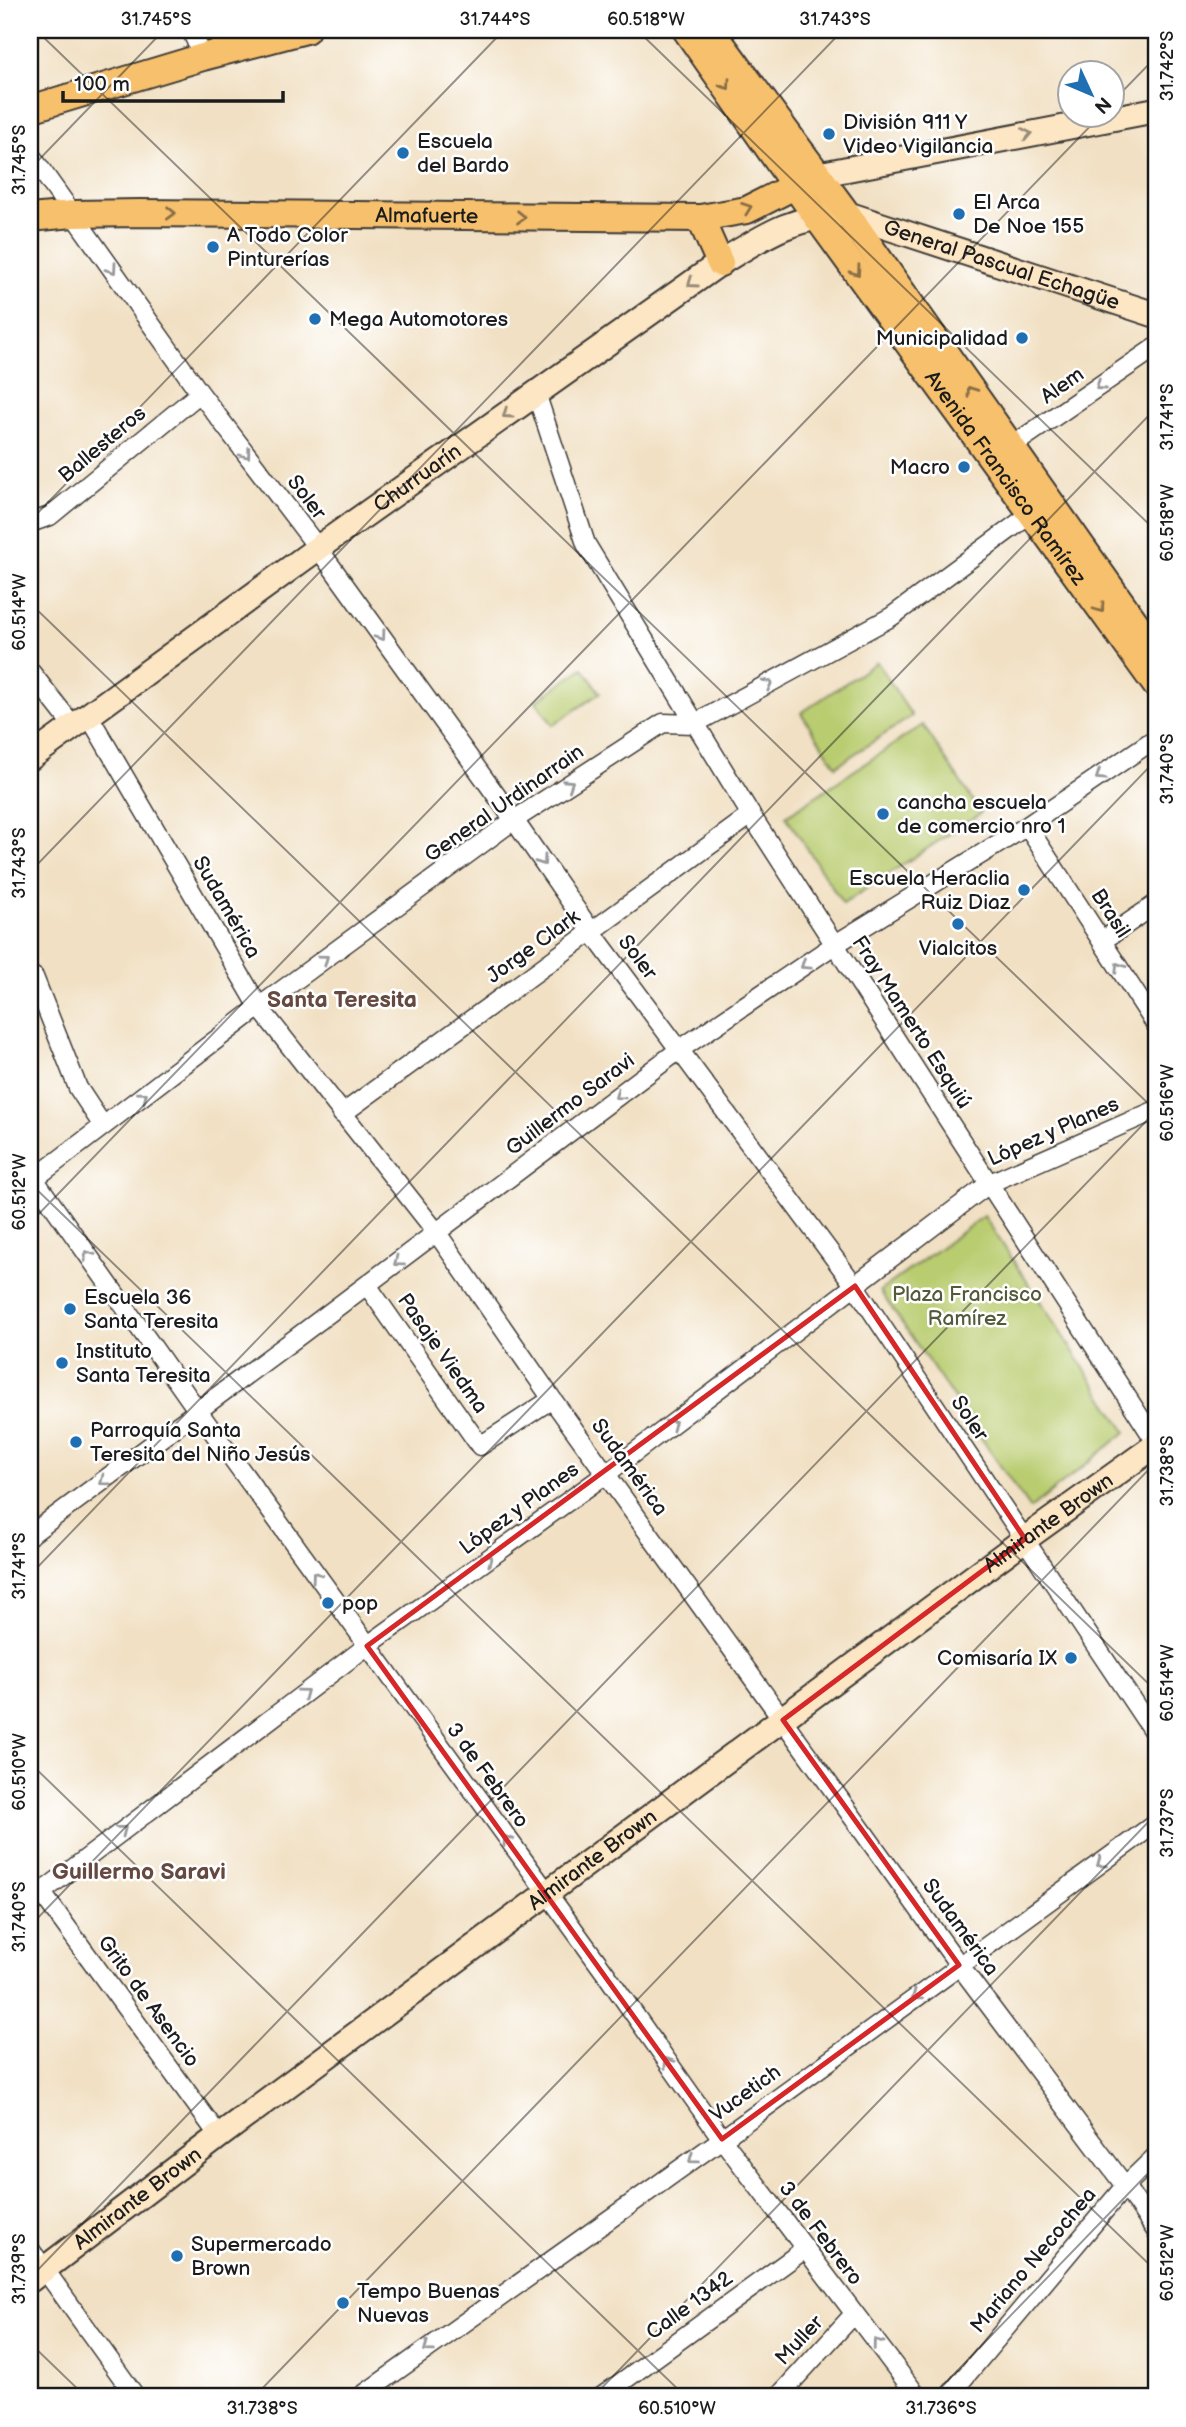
<svg xmlns="http://www.w3.org/2000/svg" width="1186" height="2427" font-family="'Balsamiq Sans',sans-serif">
<style>
.green{fill:#b9cc70;stroke:#6a7446;stroke-width:2}
.lines{fill:none;stroke-linecap:round;stroke-linejoin:round}
.street-casing{stroke:#3c3935;stroke-width:21}
.secondary-casing{stroke:#3c3935;stroke-width:28}
.primary-casing{stroke:#3c3935;stroke-width:30}
.street{stroke:#fff;stroke-width:18}
.secondary{stroke:#fce6c4;stroke-width:24}
.primary{stroke:#f7c06c;stroke-width:26}
.oneway{stroke:#8a6e44}
.oneway2{stroke:#978b78}
.oneway3{stroke:#999}
.marked{fill:none;stroke:#d62828;stroke-width:5;stroke-linejoin:round}
.ticks{fill:none;stroke:#1c1c1c;stroke-width:2;stroke-opacity:0.45}
.poi-dot{fill:#1f6fb2;stroke:#fff;stroke-width:2.5}
.labels{text-anchor:middle;stroke-width:5;stroke-linejoin:round;paint-order:stroke}
.poi-label{font-size:21px;fill:#1c1c1c;stroke:#fff;text-anchor:start}
.street-label{font-size:21px;fill:#1c1c1c;stroke:#fff}
.park-label{font-size:21px;fill:#535a39;stroke:#fff}
.neighbourhood-label{font-size:23px;font-weight:bold;fill:#664a41;stroke:#fff}
.neatline{fill:none;stroke:#1c1c1c;stroke-width:2.5}
.ticks-label{font-size:18px;text-anchor:middle;fill:#1c1c1c}
</style>
<rect width="100%" height="100%" fill="#fff"/>
<filter id="ink" filterUnits="userSpaceOnUse"><feTurbulence type="fractalNoise" baseFrequency=".0143" numOctaves="2"/><feDisplacementMap in="SourceGraphic" scale="14" xChannelSelector="R" yChannelSelector="G"/><feConvolveMatrix kernelMatrix="1 2 1 2 8 2 1 2 1" color-interpolation-filters="sRGB"/></filter>
<filter id="wash" filterUnits="userSpaceOnUse"><feTurbulence type="fractalNoise" baseFrequency=".00686" numOctaves="4" result="noise"/><feDisplacementMap in="SourceGraphic" scale="28" xChannelSelector="R" yChannelSelector="G"/><feGaussianBlur stdDeviation="1.57" result="paint"/><feColorMatrix in="noise" values="0 0 0 0 0 0 0 0 0 0 0 0 0 0 0 0 0 1.4 0 .05"/><feComposite in="paint" operator="in"/></filter>
<g filter="url(#wash)">
<rect width="100%" height="100%" fill="#f1e0c3"/>
<path class="green" d="M877 662 912 716 836 766 801 713Z
M583 668 600 693 553 725 536 701Z
M923 725 981 813 843 904 786 816Z
M984 1216 1126 1432 1030 1509 880 1291Z"/>
</g>
<g filter="url(#ink)">
<g class="lines">
<defs>
<path id="street" d="M191 30 203 57
M30 154 200 393 318 548 514 820 591 931 855 1286 1156 1736
M536 393 586 544 751 815 1156 1442
M1003 452 1156 347
M30 523 50 516 200 393
M30 671 74 727
M89 716 259 1007 437 1233 552 1399 959 1965 1125 2186 1156 2231
M1027 826 1156 1025
M1102 941 1156 904
M34 977 78 1088 103 1126
M342 1114 751 815
M30 1173 198 1411 606 1974 722 2139 918 2397
M30 1182 259 1007 514 820 663 723 694 724 891 617 1032 513
M367 1285 480 1446 552 1399
M30 1535 300 1335 679 1050 834 945 1027 826 1156 738
M42 1893 219 2136
M30 1901 367 1646 606 1474 990 1183 1156 1110
M30 2249 136 2397
M360 2397 722 2139 1156 1823
M601 2397 805 2249
M778 2397 854 2314
M948 2397 1125 2186 1156 2156"/>
<g id="secondary">
<path d="M816 175 1156 110"/>
<path id="s1" d="M30 758 318 548 720 263C766 235 790 217 847 214L1156 315"/>
<path id="s2" d="M30 2280 219 2136 1025 1539 1156 1445"/>
</g>
<g id="primary">
<path id="s3" d="M686 30 816 216 1156 685"/>
<path d="M711 30 847 214 1156 652"/>
<path d="M30 109 203 57 306 30"/>
<path id="s4" d="M30 218 73 214 139 213 700 218 747 210 816 175"/>
<path d="M700 218 720 263"/>
</g>
</defs>
<use href="#street" class="street-casing"/>
<use href="#secondary" class="secondary-casing"/>
<use href="#primary" class="primary-casing"/>
<use href="#street" class="street"/>
<use href="#secondary" class="secondary"/>
<use href="#primary" class="primary"/>
</g>
<defs><path id="oneway-chevron" d="M-2-3.5L2.5 0L-2 3.5" fill="none" stroke-width="1.6" stroke-linecap="round" stroke-linejoin="round" transform="scale(1.75)"/></defs>
<g class="oneway">
<use href="#oneway-chevron" transform="translate(726 85) rotate(55)"/>
<use href="#oneway-chevron" transform="translate(747 208) rotate(-20)"/>
<use href="#oneway-chevron" transform="translate(171 213) rotate(1)"/>
<use href="#oneway-chevron" transform="translate(521 217) rotate(1)"/>
<use href="#oneway-chevron" transform="translate(856 271) rotate(54)"/>
<use href="#oneway-chevron" transform="translate(971 391) rotate(-125)"/>
<use href="#oneway-chevron" transform="translate(1100 608) rotate(54)"/>
</g>
<g class="oneway2">
<use href="#oneway-chevron" transform="translate(1027 134) rotate(-11)"/>
<use href="#oneway-chevron" transform="translate(692 283) rotate(145)"/>
<use href="#oneway-chevron" transform="translate(507 414) rotate(145)"/>
</g>
<g class="oneway3">
<use href="#oneway-chevron" transform="translate(112 269) rotate(55)"/>
<use href="#oneway-chevron" transform="translate(1100 386) rotate(145)"/>
<use href="#oneway-chevron" transform="translate(246 454) rotate(53)"/>
<use href="#oneway-chevron" transform="translate(381 636) rotate(54)"/>
<use href="#oneway-chevron" transform="translate(768 684) rotate(-28)"/>
<use href="#oneway-chevron" transform="translate(1100 776) rotate(146)"/>
<use href="#oneway-chevron" transform="translate(569 784) rotate(-33)"/>
<use href="#oneway-chevron" transform="translate(542 861) rotate(55)"/>
<use href="#oneway-chevron" transform="translate(324 959) rotate(-36)"/>
<use href="#oneway-chevron" transform="translate(805 965) rotate(146)"/>
<use href="#oneway-chevron" transform="translate(1119 967) rotate(-123)"/>
<use href="#oneway-chevron" transform="translate(619 1095) rotate(143)"/>
<use href="#oneway-chevron" transform="translate(143 1096) rotate(-37)"/>
<use href="#oneway-chevron" transform="translate(88 1255) rotate(-125)"/>
<use href="#oneway-chevron" transform="translate(398 1262) rotate(143)"/>
<use href="#oneway-chevron" transform="translate(672 1424) rotate(-37)"/>
<use href="#oneway-chevron" transform="translate(104 1481) rotate(144)"/>
<use href="#oneway-chevron" transform="translate(488 1559) rotate(-36)"/>
<use href="#oneway-chevron" transform="translate(316 1576) rotate(-126)"/>
<use href="#oneway-chevron" transform="translate(304 1693) rotate(-37)"/>
<use href="#oneway-chevron" transform="translate(122 1830) rotate(-38)"/>
<use href="#oneway-chevron" transform="translate(507 1840) rotate(-126)"/>
<use href="#oneway-chevron" transform="translate(1101 1863) rotate(144)"/>
<use href="#oneway-chevron" transform="translate(916 1996) rotate(144)"/>
<use href="#oneway-chevron" transform="translate(668 2062) rotate(-125)"/>
<use href="#oneway-chevron" transform="translate(693 2159) rotate(144)"/>
<use href="#oneway-chevron" transform="translate(877 2343) rotate(-127)"/>
<use href="#oneway-chevron" transform="translate(428 2348) rotate(144)"/>
</g>
</g>
<path class="marked" d="M855 1286 1025 1539 783 1720 959 1965 722 2139 367 1646Z"/>
<path class="ticks" d="M36 30 1156 1111M637 30 1156 531M1112 102 1156 57M30 169 164 30M30 521 504 30M30 603 1156 1691M30 872 843 30M30 1183 1156 2271M30 1223 1100 116M30 1575 1156 408M30 1763 686 2397M30 1926 1156 760M30 2278 1156 1111M30 2343 86 2397M254 2397 1156 1462M593 2397 1156 1814M932 2397 1156 2165"/>
<g class="poi-dot">
<circle cx="829" cy="134" r="7"/>
<circle cx="403" cy="153" r="7"/>
<circle cx="959" cy="214" r="7"/>
<circle cx="213" cy="247" r="7"/>
<circle cx="315" cy="319" r="7"/>
<circle cx="1022" cy="338" r="7"/>
<circle cx="964" cy="467" r="7"/>
<circle cx="883" cy="814" r="7"/>
<circle cx="1024" cy="890" r="7"/>
<circle cx="958" cy="924" r="7"/>
<circle cx="70" cy="1309" r="7"/>
<circle cx="62" cy="1363" r="7"/>
<circle cx="76" cy="1442" r="7"/>
<circle cx="328" cy="1603" r="7"/>
<circle cx="1071" cy="1658" r="7"/>
<circle cx="177" cy="2256" r="7"/>
<circle cx="343" cy="2303" r="7"/>
</g>
<g class="labels">
<g class="poi-label">
<text x="843" y="129">División 911 Y<tspan x="843" dy="24">Video Vigilancia</tspan></text>
<text x="417" y="148">Escuela<tspan x="417" dy="24">del Bardo</tspan></text>
<text x="973" y="209">El Arca<tspan x="973" dy="24">De Noe 155</tspan></text>
<text x="227" y="242">A Todo Color<tspan x="227" dy="24">Pinturerías</tspan></text>
<text x="329" y="326">Mega Automotores</text>
<text x="1008" y="345" text-anchor="end">Municipalidad</text>
<text x="950" y="474" text-anchor="end">Macro</text>
<text x="897" y="809">cancha escuela<tspan x="897" dy="24">de comercio nro 1</tspan></text>
<text x="1010" y="885" text-anchor="end">Escuela Heraclia<tspan x="1010" dy="24">Ruiz Diaz</tspan></text>
<text x="958" y="955" text-anchor="middle">Vialcitos</text>
<text x="84" y="1304">Escuela 36<tspan x="84" dy="24">Santa Teresita</tspan></text>
<text x="76" y="1358">Instituto<tspan x="76" dy="24">Santa Teresita</tspan></text>
<text x="90" y="1437">Parroquía Santa<tspan x="90" dy="24">Teresita del Niño Jesús</tspan></text>
<text x="342" y="1610">pop</text>
<text x="1057" y="1665" text-anchor="end">Comisaría IX</text>
<text x="191" y="2251">Supermercado<tspan x="191" dy="24">Brown</tspan></text>
<text x="357" y="2298">Tempo Buenas<tspan x="357" dy="24">Nuevas</tspan></text>
</g>
<g class="street-label">
<text dy="7" stroke="none"><textPath href="#s4" startOffset="397">Almafuerte</textPath></text>
<text dy="7" stroke="none"><textPath href="#s1" startOffset="1150">General Pascual Echagüe</textPath></text>
<text transform="translate(1062 385) rotate(-35)" y="7">Alem</text>
<text transform="translate(102 444) rotate(-40)" y="7">Ballesteros</text>
<text dy="7" stroke="none"><textPath href="#s1" startOffset="478">Churruarín</textPath></text>
<text dy="7" stroke="none"><textPath href="#s3" startOffset="550">Avenida Francisco Ramírez</textPath></text>
<text transform="translate(307 497) rotate(53)" y="7">Soler</text>
<text transform="translate(504 803) rotate(-35)" y="7">General Urdinarrain</text>
<text transform="translate(227 907) rotate(60)" y="7">Sudamérica</text>
<text transform="translate(1111 913) rotate(57)" y="7">Brasil</text>
<text transform="translate(533 946) rotate(-36)" y="7">Jorge Clark</text>
<text transform="translate(638 957) rotate(53)" y="7">Soler</text>
<text transform="translate(912 1022) rotate(57)" y="7">Fray Mamerto Esquiú</text>
<text transform="translate(570 1104) rotate(-37)" y="7">Guillermo Saravi</text>
<text transform="translate(1053 1131) rotate(-24)" y="7">López y Planes</text>
<text transform="translate(443 1353) rotate(55)" y="7">Pasaje Viedma</text>
<text transform="translate(970 1418) rotate(56)" y="7">Soler</text>
<text transform="translate(630 1467) rotate(54)" y="7">Sudamérica</text>
<text transform="translate(519 1508) rotate(-36)" y="7">López y Planes</text>
<text dy="7" stroke="none"><textPath href="#s2" startOffset="1269">Almirante Brown</textPath></text>
<text transform="translate(488 1775) rotate(54)" y="7">3 de Febrero</text>
<text dy="7" stroke="none"><textPath href="#s2" startOffset="702">Almirante Brown</textPath></text>
<text transform="translate(961 1927) rotate(54)" y="7">Sudamérica</text>
<text transform="translate(149 2001) rotate(54)" y="7">Grito de Asencio</text>
<text transform="translate(745 2093) rotate(-36)" y="7">Vucetich</text>
<text dy="7" stroke="none"><textPath href="#s2" startOffset="135">Almirante Brown</textPath></text>
<text transform="translate(821 2233) rotate(53)" y="7">3 de Febrero</text>
<text transform="translate(1033 2260) rotate(-50)" y="7">Mariano Necochea</text>
<text transform="translate(689 2305) rotate(-36)" y="7">Calle 1342</text>
<text transform="translate(799 2340) rotate(-47)" y="7">Muller</text>
</g>
<g class="park-label">
<text x="967" y="1301">Plaza Francisco<tspan x="967" dy="24">Ramírez</tspan></text>
</g>
<g class="neighbourhood-label">
<text x="342" y="1007">Santa Teresita</text>
<text x="139" y="1879">Guillermo Saravi</text>
</g>
</g>
<rect width="1186" height="2427" fill="none" stroke="#fff" stroke-width="77"/>
<g transform="translate(1091 94) rotate(134)"><circle r="33" fill="#ffffff" stroke="#a4a4a4" stroke-width="2"/>
<path d="M0-5L12 26L0 18L-12 26Z" fill="#1f6fb2"/>
<text y="-10" font-size="19" font-weight="bold" text-anchor="middle" fill="#1c1c1c">N</text>
</g>
<path d="M63 91v10h220v-10" fill="none" stroke="#1c1c1c" stroke-width="3.5"/>
<text x="74" y="91" font-size="21" fill="#1c1c1c" stroke="#ffffff" stroke-width="5" paint-order="stroke">100 m</text>
<rect x="38" y="38" width="1110" height="2350" class="neatline"/>
<g class="ticks-label">
<text x="156" y="25">31.745°S</text>
<text x="495" y="25">31.744°S</text>
<text x="646" y="25">60.518°W</text>
<text x="835" y="25">31.743°S</text>
<text transform="translate(1167 66) rotate(-90)" y="6">31.742°S</text>
<text transform="translate(19 160) rotate(-90)" y="6">31.745°S</text>
<text transform="translate(1167 417) rotate(-90)" y="6">31.741°S</text>
<text transform="translate(1167 523) rotate(-90)" y="6">60.518°W</text>
<text transform="translate(19 612) rotate(-90)" y="6">60.514°W</text>
<text transform="translate(1167 769) rotate(-90)" y="6">31.740°S</text>
<text transform="translate(19 863) rotate(-90)" y="6">31.743°S</text>
<text transform="translate(1167 1103) rotate(-90)" y="6">60.516°W</text>
<text transform="translate(19 1192) rotate(-90)" y="6">60.512°W</text>
<text transform="translate(1167 1471) rotate(-90)" y="6">31.738°S</text>
<text transform="translate(19 1566) rotate(-90)" y="6">31.741°S</text>
<text transform="translate(1167 1683) rotate(-90)" y="6">60.514°W</text>
<text transform="translate(19 1772) rotate(-90)" y="6">60.510°W</text>
<text transform="translate(1167 1823) rotate(-90)" y="6">31.737°S</text>
<text transform="translate(19 1917) rotate(-90)" y="6">31.740°S</text>
<text transform="translate(1167 2263) rotate(-90)" y="6">60.512°W</text>
<text transform="translate(19 2269) rotate(-90)" y="6">31.739°S</text>
<text x="262" y="2414">31.738°S</text>
<text x="677" y="2414">60.510°W</text>
<text x="941" y="2414">31.736°S</text>
</g>
</svg>
